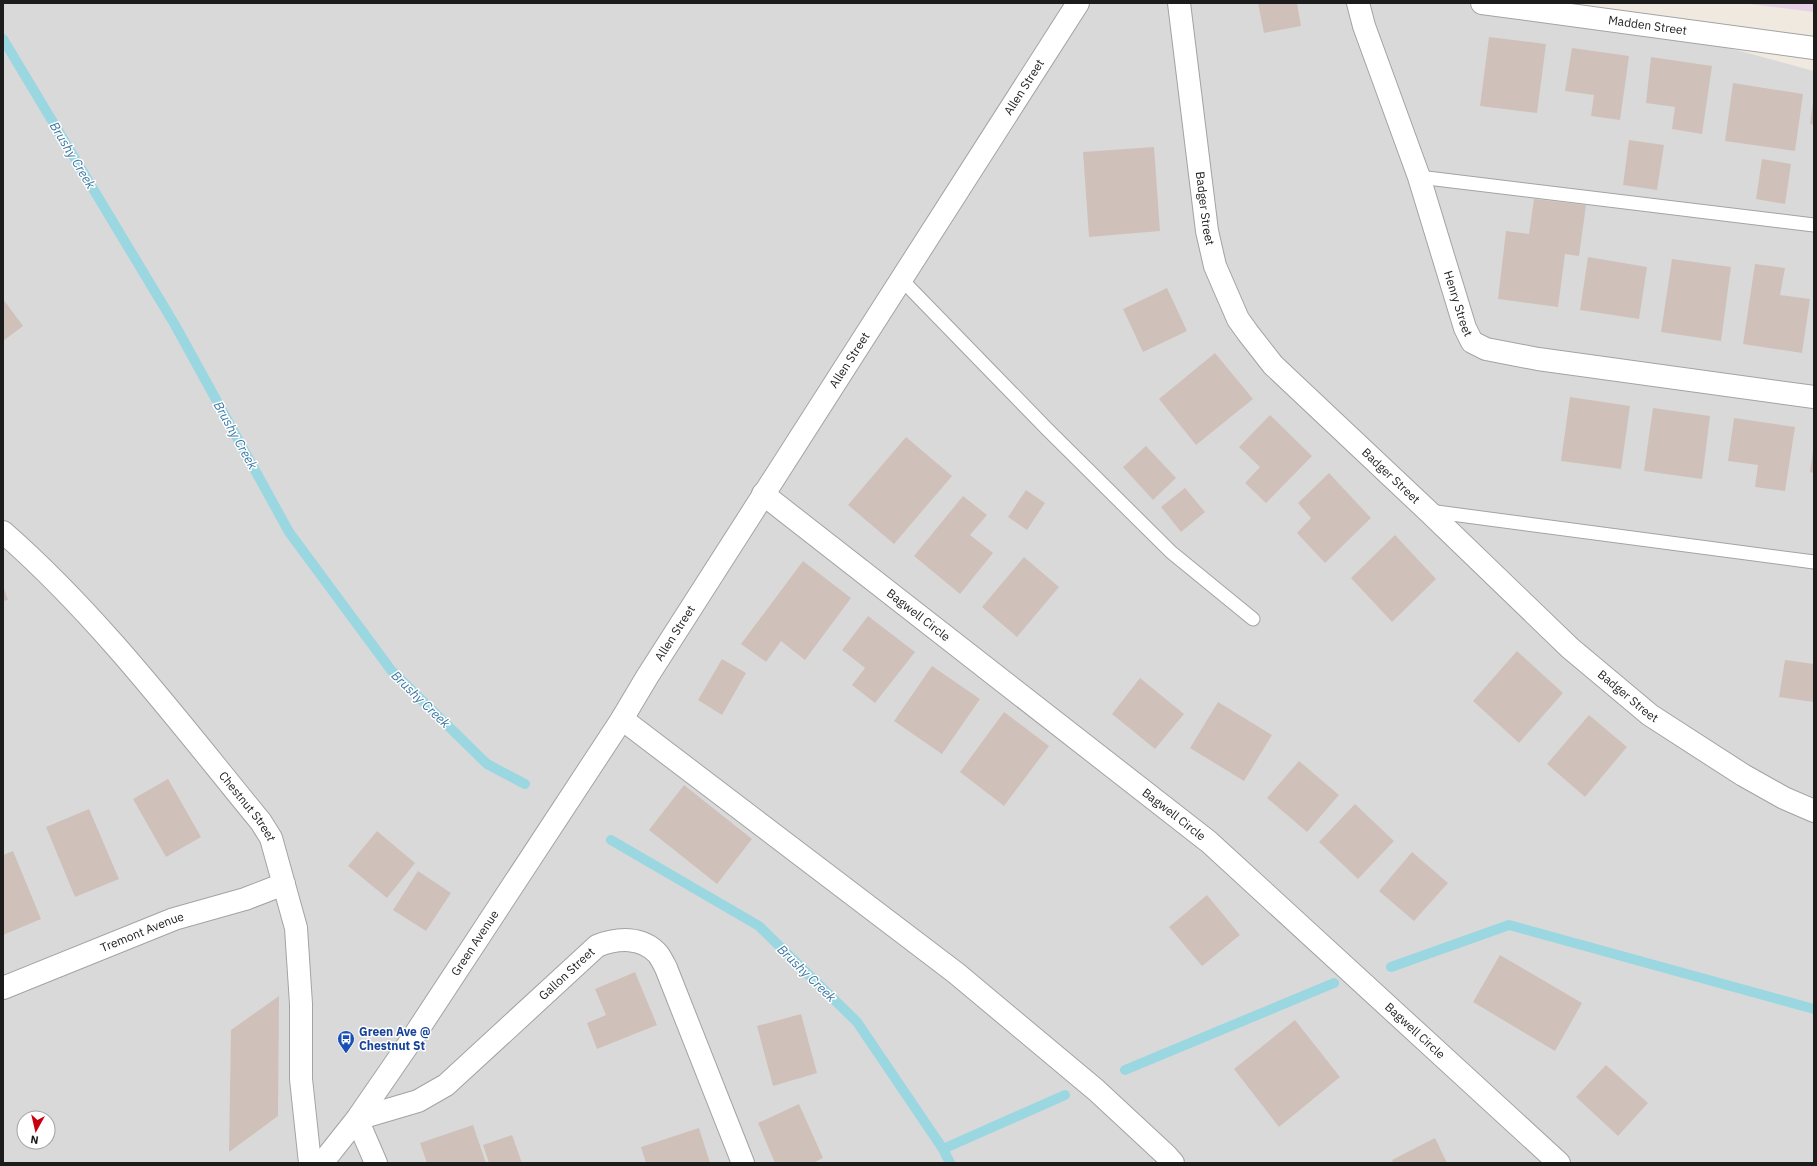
<svg xmlns="http://www.w3.org/2000/svg" width="1817" height="1166" font-family="'IBM Plex Sans',sans-serif">
<style>
.residential{fill:#dad9d9;fill-rule:evenodd}
.industrial{fill:#e8d1e6}
.lines{fill:none;stroke-linecap:round;stroke-linejoin:round}
.stream{stroke:#9bd7e1;stroke-width:10}
.building{fill:#cfc1b9}
.service-casing{stroke:#a3a3a3;stroke-width:15}
.minor-casing{stroke:#a3a3a3;stroke-width:24}
.tertiary-casing{stroke:#a3a3a3;stroke-width:24}
.service{stroke:#fff;stroke-width:13}
.minor{stroke:#fff;stroke-width:22}
.tertiary{stroke:#fff;stroke-width:22}
.labels{text-anchor:middle;stroke-width:3;stroke-linejoin:round;paint-order:stroke}
.street-label{font-size:12px;fill:#1c1c1c;stroke:#fff}
.transit-label{font-size:12px;font-weight:bold;fill:#164399;stroke:#fff;text-anchor:start}
.water-label{font-size:13px;font-style:italic;fill:#3a78a4;stroke:#fff}
</style>
<rect width="100%" height="100%" fill="#efe9e0"/>
<path class="residential" d="M3 3H1561L1814 71V1163H3ZM24 1118H48V1142H24Z"/>
<path class="industrial" d="M1741 3H1814V12Z"/>
<g class="lines">
<path class="stream" d="M3 39 175 325 289 532 391 670 487 764 525 784
M611 840 759 926 857 1022 943 1149 950 1163
M1391 967 1509 925 1814 1009
M1125 1070 1334 983
M943 1149 1065 1095"/>
</g>
<path class="building" d="M1258 3H1297L1301 26 1264 33Z
M1489 37 1546 44 1537 113 1480 106Z
M1572 48 1629 56 1620 120 1591 116 1594 95 1565 91Z
M1651 57 1712 66 1702 134 1672 129 1675 107 1646 103Z
M1733 83 1803 94 1795 151 1725 141Z
M1813 102H1814V125L1810 124Z
M1629 140 1664 145 1657 190 1623 185Z
M1154 147 1160 231 1089 237 1083 152Z
M1762 159 1791 164 1785 204 1756 199Z
M1534 199 1586 205 1579 256 1565 254 1558 307 1498 299 1506 231 1529 234Z
M1588 257 1647 267 1639 319 1580 310Z
M1672 259 1731 267 1721 341 1661 332Z
M1755 264 1785 268 1780 295 1810 299 1802 353 1743 344Z
M1167 288 1187 331 1143 352 1123 309Z
M3 299 23 326 3 341Z
M1215 353 1253 399 1196 445 1159 399Z
M1570 397 1630 406 1621 469 1561 461Z
M1653 408 1710 416 1702 479 1644 471Z
M1270 415 1312 456 1266 503 1245 483 1260 467 1239 447Z
M1734 418 1795 427 1785 491 1755 487 1758 465 1728 461Z
M906 437 952 476 894 544 848 505Z
M1146 446 1176 478 1153 500 1123 467Z
M1813 451H1814V473L1810 472Z
M1329 473 1371 518 1325 563 1297 533 1311 518 1298 503Z
M1185 488 1205 512 1181 532 1161 507Z
M1026 490 1045 503 1027 530 1008 517Z
M963 496 987 515 970 535 993 553 960 594 914 556Z
M1395 535 1436 579 1392 622 1351 578Z
M1024 557 1059 587 1017 637 982 607Z
M803 561 851 598 805 660 781 641 766 662 741 644Z
M3 586 8 600 3 601Z
M868 616 915 652 875 703 852 685 865 668 842 650Z
M1517 651 1563 693 1519 743 1473 701Z
M722 659 746 673 722 715 698 700Z
M1785 660 1814 664V702L1779 697Z
M932 666 980 699 942 754 894 721Z
M1140 678 1184 714 1155 749 1112 714Z
M1218 702 1272 735 1244 781 1190 748Z
M1004 712 1049 746 1004 806 960 772Z
M1589 715 1627 747 1585 797 1547 764Z
M1299 761 1339 795 1307 832 1267 798Z
M168 779 201 837 166 857 133 799Z
M684 785 752 839 717 884 649 830Z
M1355 804 1394 841 1358 879 1319 842Z
M89 809 119 879 75 897 46 827Z
M377 831 415 863 387 898 348 866Z
M13 851 41 919 3 935V855Z
M1412 852 1448 883 1414 921 1379 891Z
M418 871 451 893 426 931 393 910Z
M1207 895 1240 935 1202 966 1169 927Z
M1500 955 1582 1003 1555 1051 1473 1002Z
M635 972 657 1025 597 1049 587 1023 606 1015 595 989Z
M279 996 278 1116 229 1152 231 1030Z
M801 1014 817 1073 773 1086 757 1026Z
M1295 1020 1340 1077 1279 1127 1234 1069Z
M1606 1065 1648 1103 1618 1136 1576 1097Z
M799 1104 823 1158 813 1163H775L758 1123Z
M473 1125 486 1163H427L420 1143Z
M699 1128 710 1163H646L641 1147Z
M512 1135 522 1163H489L483 1145Z
M1435 1138 1447 1163H1394L1392 1160Z"/>
<g class="lines">
<defs>
<path id="service" d="M1419 177 1814 225
M902 280 1047 429 1171 552 1253 619
M1429 511 1814 562"/>
<g id="minor">
<path id="s1" d="M1179 3 1207 231 1215 266 1238 319 1248 333 1273 365 1428 511 1570 648 1650 715 1743 775 1784 798 1814 811"/>
<path id="s2" d="M1358 3 1364 26 1419 177 1465 328 1472 342 1486 349 1538 359 1814 397"/>
<path id="s3" d="M1482 3 1814 48"/>
<path id="s4" d="M763 494 1209 842 1559 1163"/>
<path id="s5" d="M3 532C100 617 179 722 261 822L271 838 296 928 301 1004V1079L310 1163"/>
<path d="M622 719 956 973 1096 1090 1166 1155 1173 1163"/>
<path id="s6" d="M3 988 174 919 245 899 284 884"/>
<path id="s7" d="M376 1163 357 1119 418 1101 446 1085 597 946C617 938 642 936 658 954 661 958 664 964 666 968L743 1163"/>
</g>
<g id="tertiary">
<path id="s8" d="M322 1163 357 1119 410 1042 622 719 647 677 1078 3"/>
</g>
</defs>
<use href="#service" class="service-casing"/>
<use href="#minor" class="minor-casing"/>
<use href="#tertiary" class="tertiary-casing"/>
<use href="#service" class="service"/>
<use href="#minor" class="minor"/>
<use href="#tertiary" class="tertiary"/>
</g>
<defs>
<symbol id="bus-pin" viewBox="-11 -11 22 30"><path d="M0 17L-7.5 6A9.5 9.5 0 1 1 7.5 6Z" fill="#1a4fb4" stroke="#fff"/><path d="M-5-6H5V4H4V6H2V4H-2V6H-4V4H-5ZM-3.5-4V0h7V-4ZM-3.5 1.2v1.5H-2V1.2ZM2 1.2v1.5H3.5V1.2Z" fill="#fff"/></symbol>
</defs>
<g fill-rule="evenodd">
<use href="#bus-pin" x="336" y="1029" width="20" height="27"/>
</g>
<g class="labels">
<g class="street-label">
<text dy="4" stroke="none"><textPath href="#s3" startOffset="167">Madden Street</textPath></text>
<text dy="4" stroke="none"><textPath href="#s8" startOffset="1285">Allen Street</textPath></text>
<text dy="4" stroke="none"><textPath href="#s1" startOffset="207">Badger Street</textPath></text>
<text dy="4" stroke="none"><textPath href="#s2" startOffset="317">Henry Street</textPath></text>
<text dy="4" stroke="none"><textPath href="#s8" startOffset="961">Allen Street</textPath></text>
<text dy="4" stroke="none"><textPath href="#s1" startOffset="543">Badger Street</textPath></text>
<text dy="4" stroke="none"><textPath href="#s4" startOffset="197">Bagwell Circle</textPath></text>
<text dy="4" stroke="none"><textPath href="#s8" startOffset="637">Allen Street</textPath></text>
<text dy="4" stroke="none"><textPath href="#s1" startOffset="867">Badger Street</textPath></text>
<text dy="4" stroke="none"><textPath href="#s5" startOffset="368">Chestnut Street</textPath></text>
<text dy="4" stroke="none"><textPath href="#s4" startOffset="521">Bagwell Circle</textPath></text>
<text dy="4" stroke="none"><textPath href="#s6" startOffset="150">Tremont Avenue</textPath></text>
<text dy="4" stroke="none"><textPath href="#s8" startOffset="268">Green Avenue</textPath></text>
<text dy="4" stroke="none"><textPath href="#s7" startOffset="308">Gallon Street</textPath></text>
<text dy="4" stroke="none"><textPath href="#s4" startOffset="845">Bagwell Circle</textPath></text>
</g>
<g class="transit-label">
<text x="359" y="1036">Green Ave @<tspan x="359" dy="14">Chestnut St</tspan></text>
</g>
<g class="water-label">
<text transform="translate(73 155) rotate(59)" y="5">Brushy Creek</text>
<text transform="translate(236 435) rotate(61)" y="5">Brushy Creek</text>
<text transform="translate(421 699) rotate(44)" y="5">Brushy Creek</text>
<text transform="translate(807 973) rotate(44)" y="5">Brushy Creek</text>
</g>
</g>
<rect width="1817" height="1166" fill="none" stroke="#1c1c1c" stroke-width="8"/>
<g transform="translate(36 1130) rotate(188)"><circle r="19" fill="#ffffff" stroke="#a4a4a4"/>
<path d="M0-3L7 15L0 10L-7 15Z" fill="#c80010"/>
<text y="-6" font-size="11" font-weight="bold" text-anchor="middle" fill="#1c1c1c">N</text>
</g>
</svg>
